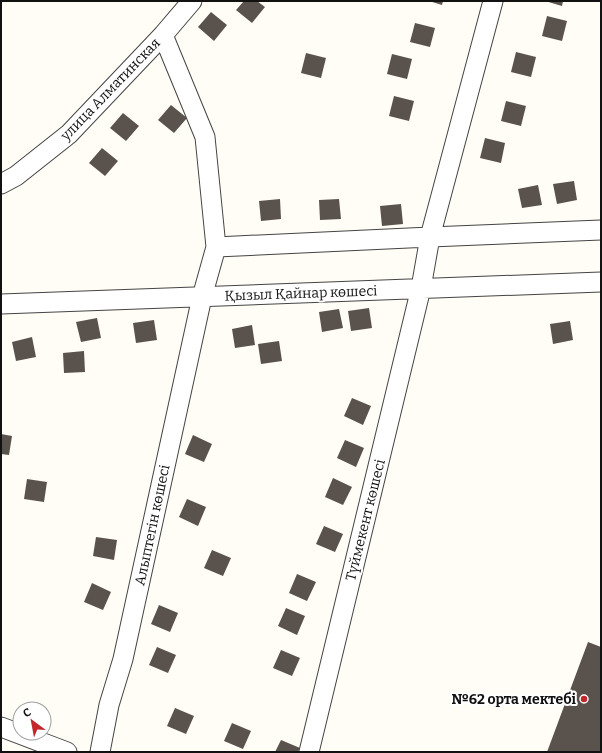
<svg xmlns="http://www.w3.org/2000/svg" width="602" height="753" font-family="Bitter,serif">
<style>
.building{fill:#5a524d}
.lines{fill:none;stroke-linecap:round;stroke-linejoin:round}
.minor-casing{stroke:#444;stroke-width:21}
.minor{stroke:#fff;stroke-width:19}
.poi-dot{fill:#c4262e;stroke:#fff;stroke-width:1.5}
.labels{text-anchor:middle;stroke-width:4;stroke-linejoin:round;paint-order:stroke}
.street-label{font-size:14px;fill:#111;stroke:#fff}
.poi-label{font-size:14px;font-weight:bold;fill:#111;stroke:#fff;text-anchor:end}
</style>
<rect width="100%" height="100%" fill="#fffdf5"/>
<path class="building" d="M244 1H257L265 7 252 23 236 10Z
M429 1H443L442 5Z
M545 1H563L562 6Z
M211 12 227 25 214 41 198 27Z
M547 16 567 21 562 41 542 36Z
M415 23 435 28 430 47 410 42Z
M516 52 536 57 531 77 511 72Z
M306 53 326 58 321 78 301 73Z
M392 54 412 59 407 79 387 74Z
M394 96 414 101 409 121 389 116Z
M506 101 526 106 521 126 501 121Z
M171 105 187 118 174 133 158 120Z
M123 113 139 126 126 141 110 128Z
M485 138 505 143 501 163 480 158Z
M102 148 118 161 105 176 89 163Z
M574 181 577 200 557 204 553 184Z
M538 185 542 205 522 208 518 189Z
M280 199 281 219 261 221 259 201Z
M339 199 341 219 320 220 319 200Z
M401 204 403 224 382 226 380 206Z
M369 308 372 328 351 331 348 311Z
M339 309 343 328 322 332 319 312Z
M97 318 101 338 81 342 76 322Z
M154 320 157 340 136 343 133 323Z
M570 321 573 340 553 344 550 324Z
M252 325 255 345 235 348 232 329Z
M32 337 36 357 16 361 12 342Z
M279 341 282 361 261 364 258 344Z
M84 351 85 372 64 373 63 353Z
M352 398 371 406 363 425 344 416Z
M1 434 12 436 9 455 1 454Z
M193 435 212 444 204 462 185 454Z
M345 440 364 448 356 467 337 458Z
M333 478 352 487 343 505 325 497Z
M27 479 47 482 44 502 24 499Z
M187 499 206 507 198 526 179 517Z
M324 526 343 534 335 552 316 544Z
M96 537 117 540 114 560 93 556Z
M212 550 231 558 223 576 204 568Z
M297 574 316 582 307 601 289 593Z
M92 583 111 592 103 610 84 602Z
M159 605 178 613 170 632 151 624Z
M286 608 305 616 297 635 278 626Z
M588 642 601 647V752H547Z
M157 647 176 655 168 673 149 665Z
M281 650 300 658 292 676 273 668Z
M175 708 194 716 186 734 167 726Z
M232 723 251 731 243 749 224 741Z
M281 740 300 748 298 752H275Z"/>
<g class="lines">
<defs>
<path id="minor" d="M1 184 16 176 69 134 163 35 192 1
M216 247 430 237 601 230
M1 304 601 282
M1 727 67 752
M100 752 109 705 123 659 202 297 216 247 205 137 163 35
M309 752 421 288 430 237 493 1"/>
</defs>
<use href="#minor" class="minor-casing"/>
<use href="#minor" class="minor"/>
</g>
<circle class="poi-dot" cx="584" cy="699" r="4"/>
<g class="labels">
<g class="street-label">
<text transform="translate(110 89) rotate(-46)" y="5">улица Алматинская</text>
<text transform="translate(301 293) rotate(-2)" y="5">Қызыл Қайнар көшесі</text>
<text transform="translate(365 520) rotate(-76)" y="5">Түймекент көшесі</text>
<text transform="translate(152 525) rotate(-78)" y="5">Алыптегін көшесі</text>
</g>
<g class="poi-label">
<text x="576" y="704">№62 орта мектебі</text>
</g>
</g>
<rect width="602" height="753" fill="none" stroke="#111111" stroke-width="4"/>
<g transform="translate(32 721) rotate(328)"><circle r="19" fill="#ffffff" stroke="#a0a0a0"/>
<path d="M0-3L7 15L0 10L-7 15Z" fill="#c4262e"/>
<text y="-6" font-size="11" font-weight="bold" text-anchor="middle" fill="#111111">С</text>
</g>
</svg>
